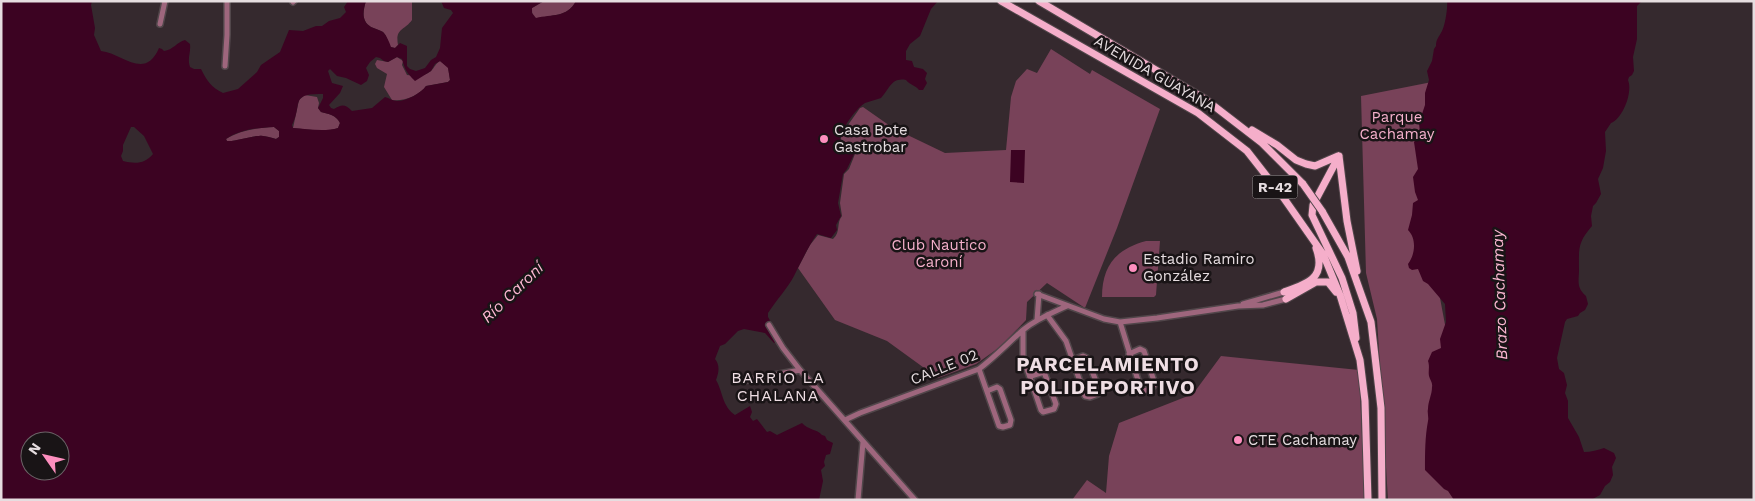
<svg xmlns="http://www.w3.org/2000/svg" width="1755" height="501" font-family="'Work Sans',sans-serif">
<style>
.green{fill:#784259}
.water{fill:#3c0322;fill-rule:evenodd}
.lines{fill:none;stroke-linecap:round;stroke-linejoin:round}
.minor-casing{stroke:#51464a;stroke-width:8}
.major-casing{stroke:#51464a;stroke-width:9}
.minor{stroke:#9e667d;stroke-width:5}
.major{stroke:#f5aeca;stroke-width:7}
.major-bridge-casing{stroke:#51464a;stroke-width:9;stroke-linecap:butt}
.major-bridge{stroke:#f5aeca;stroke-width:7}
.poi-dot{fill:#fd8ebe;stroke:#191416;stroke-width:2}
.labels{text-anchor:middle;stroke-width:5;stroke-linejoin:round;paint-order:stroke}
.shield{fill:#191416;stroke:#a8a1a3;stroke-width:1}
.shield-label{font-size:14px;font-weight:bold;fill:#e6dde0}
.street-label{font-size:15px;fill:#e6dde0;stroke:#191416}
.park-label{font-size:15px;fill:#f5b0cb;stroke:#191416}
.poi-label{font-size:15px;fill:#e6dde0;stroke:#191416;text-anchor:start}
.water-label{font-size:16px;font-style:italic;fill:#fcb7d2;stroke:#191416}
.neighbourhood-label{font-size:16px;letter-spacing:1px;fill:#efdee4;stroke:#191416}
.district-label{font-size:20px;font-weight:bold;letter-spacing:1px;fill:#efdee4;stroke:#191416}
</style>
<rect width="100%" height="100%" fill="#35292e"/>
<path class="green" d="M366 1H412V20C404 31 395 28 398 45L395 48 390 47C388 42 387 36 383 32 380 30 375 29 371 27 361 21 363 11 366 1Z
M544 1H576C567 18 552 14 536 19 532 16 532 12 532 8Z
M1051 49 1090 74 1092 70 1160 109 1117 228 1085 308 1047 283 1027 302 1026 320 1000 347 976 364 938 378 887 341 835 320 798 268 810 245 818 235 833 239C841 232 836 223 842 216L840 203 844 174 849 169 857 149 848 143 841 140V135L860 108 863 107 893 128 945 153 1006 150 1011 97 1016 81 1027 69 1037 73Z
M397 57 403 61 402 65 407 75C416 76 424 77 431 71 435 67 435 64 440 61L448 67 450 80 448 82 426 86C420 95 403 102 392 100L384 87 387 74 377 68 375 64 377 60 388 62Z
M1437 81 1425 218 1449 346 1458 500H1388L1377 319 1366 273 1361 96Z
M305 95 317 97 319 103 318 108 321 112C329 114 336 115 340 123L338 128C325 133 308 129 293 128L299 100Z
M274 127 279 131V137L276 139C271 138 264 135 259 136 250 136 234 142 227 141L226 139C241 130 257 128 274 127Z
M1146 241H1160L1156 295 1154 297H1102C1102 266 1116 249 1146 241Z
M1221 356 1359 370 1365 500H1072L1087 480 1106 493 1109 456 1119 423 1193 394Z"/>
<path class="water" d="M1 1H92L91 5 95 28 94 35 101 51C122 53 145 81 159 48L162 49 164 51C173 50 177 42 185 40L190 44C191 54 187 57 190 67L194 69H201C207 81 211 87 223 93L238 89 257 72 261 65 280 52 289 30 303 31 316 26H322L329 21 340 18 346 12 344 7 348 1H366C363 11 361 21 371 27 375 29 380 30 383 32 387 36 389 42 391 47L395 48 400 43 407 46V66L410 69 416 71 425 68 431 60 436 57 440 48 442 28 453 13 451 10 444 8 441 1H544L532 8V13L536 18C552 14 567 18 576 1H938L931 9 920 36 910 44 906 51V60L912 61 914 67 923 69 927 73 925 79 927 83 923 90H919C915 85 910 85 906 80 891 77 889 90 881 98 876 100 870 101 865 103 856 108 840 131 840 140L848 143 856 150 847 169 843 174 838 203 841 216 836 225 837 230 831 238 817 234C808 247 801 262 794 276 789 286 775 302 768 313V317L780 338 774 343 765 333 744 329 738 331 725 344 720 346 715 359C720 365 719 372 716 380 723 392 722 406 735 415L750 406 752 412 750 417 753 421 757 419 767 432 770 431 777 435 802 423C808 430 817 429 822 435L825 436 827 440 833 443 830 454 826 455 824 462 825 466 821 470 823 481 819 500H1ZM376 57 380 58 384 61 388 62 397 57 402 59C405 70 406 72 415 81L431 71 435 64 440 61 448 68 450 80 448 82 426 86C421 93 407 101 397 101 393 101 389 98 385 97L372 108 352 111C345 104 342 104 334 109L331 108 329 105 340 93 343 86 332 83 328 71 330 69 337 76 346 78 361 85 367 81 369 75 366 68 370 62ZM323 94V98L318 108 321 112C329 114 336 115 340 123L338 128C325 132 307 129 293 128L292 125C303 104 289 93 323 94ZM131 127H134L144 136 153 154C145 164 135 164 123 161L121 156 123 151V145ZM274 127 279 131V137L276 139C271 138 264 135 259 136 250 136 234 142 227 141L226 139C241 129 258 128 274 127ZM30 441H60V471H30Z
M1447 1H1642L1637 6V39L1633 57 1634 71 1632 75 1629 77 1628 80C1633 92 1623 118 1611 123L1605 132 1606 151 1603 168 1598 179 1601 194 1596 203 1593 206 1591 216 1592 226C1577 243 1579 250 1579 270 1579 281 1576 287 1586 296L1588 304 1585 310 1580 313 1578 316 1567 319 1565 322 1557 358 1559 369 1564 373 1567 385 1565 393 1568 401V418L1579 437 1584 452C1591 452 1598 450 1604 448L1614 453 1616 458 1612 467 1613 475 1610 482 1605 486 1600 495 1591 500H1454L1448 491 1444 489 1425 470C1425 453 1425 437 1428 421 1429 417 1427 413 1428 409 1428 401 1432 395 1432 387 1433 383 1430 380 1429 376 1428 371 1430 367 1428 361L1432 352 1441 348 1440 339 1446 322 1445 304 1428 284 1423 281 1418 269 1412 270 1409 268 1408 264C1415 255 1417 239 1408 230L1412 215 1413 203 1418 200 1415 192 1413 177 1418 169 1414 142 1420 133 1419 123 1425 105V93L1429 80 1427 71 1432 61 1434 49 1436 46C1436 39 1439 37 1442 31 1445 26 1448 7 1447 1Z
M1011 150H1025L1024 183 1010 182Z"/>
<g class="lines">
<defs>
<path id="minor" d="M293 2 294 1
M160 24 165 1
M225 66 227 35V1
M1037 294 1104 319 1120 322 1157 318 1238 306 1263 305 1286 299
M1243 304 1284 292
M1047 315 1066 341 1085 396 1090 397 1098 394 1099 389 1087 358 1083 356 1073 360
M1037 320 1039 294
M1120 322 1141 390C1144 392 1153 388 1155 384L1144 351 1140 349 1129 354
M769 325 783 348 800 370 915 500
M1023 330V357L1041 410 1043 412 1054 409 1056 404 1044 372 1031 376
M979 369 999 426 1003 427 1010 425 1011 420 1000 389 997 387 987 391
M743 381 800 370
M845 420 860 413 979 369C995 357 1008 343 1023 330 1036 319 1052 313 1067 306
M858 500 863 442"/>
<path id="major" d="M1001 1 1198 113 1247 151 1283 197 1323 254 1340 295 1360 360 1365 401 1368 500
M1039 1 1205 99 1262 143 1303 184
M1252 130 1277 145 1296 160 1306 164 1315 166 1338 156
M1339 156 1313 205 1312 215 1342 278 1353 313 1356 338
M1339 156 1347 221 1357 271
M1322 211 1348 257 1371 322 1381 408 1382 500
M1284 292C1307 284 1327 278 1316 248
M1286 299 1316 282H1328L1336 292"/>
</defs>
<use href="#minor" class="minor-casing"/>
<use href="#major" class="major-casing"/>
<use href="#minor" class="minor"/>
<use href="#major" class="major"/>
<defs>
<path id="major-bridge" d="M1303 184 1322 211"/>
</defs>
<use href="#major-bridge" class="major-bridge-casing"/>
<use href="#major-bridge" class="major-bridge"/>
</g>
<g class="poi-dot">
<circle cx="824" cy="139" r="5"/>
<circle cx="1133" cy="268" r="5"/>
<circle cx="1238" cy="440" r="5"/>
</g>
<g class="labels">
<rect class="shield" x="1252.5" y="175.5" width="45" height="23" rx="4"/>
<g class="shield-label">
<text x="1275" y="192">R-42</text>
</g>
<g class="street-label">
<text transform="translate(1155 74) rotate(30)" y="5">AVENIDA GUAYANA</text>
<text transform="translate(944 367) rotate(-22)" y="5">CALLE 02</text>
</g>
<g class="park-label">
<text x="1397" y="122">Parque<tspan x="1397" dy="17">Cachamay</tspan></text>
<text x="939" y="250">Club Nautico<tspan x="939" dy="17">Caroní</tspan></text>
</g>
<g class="poi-label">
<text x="834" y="135">Casa Bote<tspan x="834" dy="17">Gastrobar</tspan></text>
<text x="1143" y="264">Estadio Ramiro<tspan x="1143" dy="17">González</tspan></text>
<text x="1248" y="445">CTE Cachamay</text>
</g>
<g class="water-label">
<text transform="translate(512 292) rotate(-44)" y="6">Río Caroní</text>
<text transform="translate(1499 295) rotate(-92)" y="6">Brazo Cachamay</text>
</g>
<g class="neighbourhood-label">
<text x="778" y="383">BARRIO LA<tspan x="778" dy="18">CHALANA</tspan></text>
</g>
<g class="district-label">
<text x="1108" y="371">PARCELAMIENTO<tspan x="1108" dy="23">POLIDEPORTIVO</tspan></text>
</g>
</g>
<rect width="1755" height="501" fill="none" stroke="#e6dde0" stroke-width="5"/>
<g transform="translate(45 456) rotate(304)"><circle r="24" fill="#191416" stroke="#6b6467"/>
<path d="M0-4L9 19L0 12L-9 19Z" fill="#fd8ebe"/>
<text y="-8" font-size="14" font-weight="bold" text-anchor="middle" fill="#e6dde0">N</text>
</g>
</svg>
